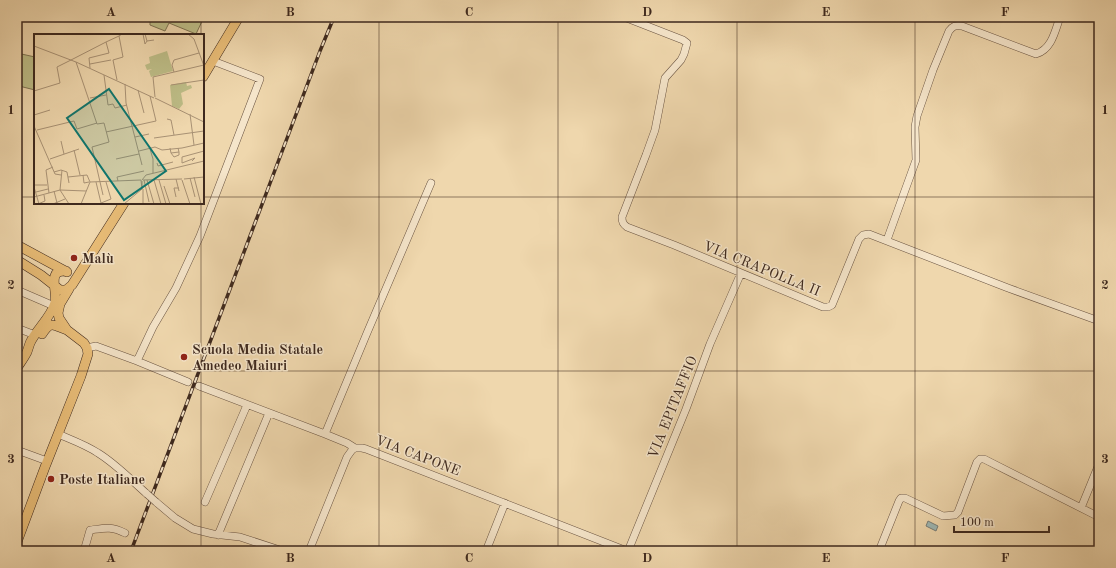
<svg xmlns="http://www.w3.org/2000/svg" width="1116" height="568" font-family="'Old Standard TT',serif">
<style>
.green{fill:#bdbd87;stroke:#7e7352}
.water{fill:#9db7b4;stroke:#777e78}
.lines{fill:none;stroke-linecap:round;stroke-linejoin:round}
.minor-casing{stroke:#6a5442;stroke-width:8}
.major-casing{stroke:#3e291e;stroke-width:10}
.minor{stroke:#f5e5ca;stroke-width:7}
.major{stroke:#e8bc76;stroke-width:9}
.rail-casing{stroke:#3e291e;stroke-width:3.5}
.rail{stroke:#f5e5ca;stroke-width:2;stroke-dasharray:6;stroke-linecap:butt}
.minor-bridge-casing{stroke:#6a5442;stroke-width:8;stroke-linecap:butt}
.minor-bridge{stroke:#f5e5ca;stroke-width:7}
.grid{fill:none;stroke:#3e291e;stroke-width:1;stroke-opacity:0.55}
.poi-dot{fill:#8f2418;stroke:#f5e5ca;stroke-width:1.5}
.labels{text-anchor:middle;stroke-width:3;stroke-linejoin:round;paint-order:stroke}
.poi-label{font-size:14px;font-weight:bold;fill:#3e291e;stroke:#f5e5ca;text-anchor:start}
.street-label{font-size:14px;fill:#3e291e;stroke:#f5e5ca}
.inset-road{fill:none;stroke:#a89174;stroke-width:1}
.view{fill:#0f766e;fill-opacity:0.15;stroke:#0f766e;stroke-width:2}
.inset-edge{fill:none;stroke:#3e291e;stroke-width:2}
.neatline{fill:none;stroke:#3e291e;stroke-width:1.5}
.grid-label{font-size:13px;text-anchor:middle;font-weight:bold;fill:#3e291e}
</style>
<rect width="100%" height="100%" fill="#efd7ad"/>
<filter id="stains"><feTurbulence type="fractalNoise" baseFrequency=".005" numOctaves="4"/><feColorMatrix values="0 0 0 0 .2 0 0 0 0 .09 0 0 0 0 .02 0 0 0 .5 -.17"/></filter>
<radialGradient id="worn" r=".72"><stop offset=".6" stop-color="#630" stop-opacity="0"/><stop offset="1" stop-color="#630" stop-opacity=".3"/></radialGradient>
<path class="green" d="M150 17H204L196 34 169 23 165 31 150 25Z
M17 53 35 57V90L19 86 21 79H18L20 68 17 67Z"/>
<path class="water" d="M928 521 938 526 936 531 926 526Z"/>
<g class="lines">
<defs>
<path id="minor" d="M624 17 683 40 687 43 684 54 681 60 665 78 655 130 646 155 622 217C622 222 623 224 627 227L674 245 823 307H828L832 305 859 239 863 235 869 234 1008 288 1099 321
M887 240 916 160 915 127 917 116 933 70 949 31C953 26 955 25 962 26L1036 54C1052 49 1055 31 1060 17
M17 290 54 306
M17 328 35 335
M87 348 96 346 137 361 188 382
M137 361 153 327 176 288 200 236 260 79 213 61
M199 386 325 434 347 443 355 448H362L366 449 627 551
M58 434C72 440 86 445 98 453 116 464 131 480 147 494
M325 434 367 333 431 183
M17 450 47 461
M156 502 175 518 193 529 213 534 240 537 283 551
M205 502 247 405
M1081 508 1099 464
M218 535 269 413
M84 551 90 530C105 528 111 526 125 533
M309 551 347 457 352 450 355 448
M486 551 505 503
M628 551 686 409 710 344 741 273
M879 551 899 501 901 498H905L943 516 955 515 958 512 977 462 980 459H984L1099 517"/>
<path id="major" d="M203 77 239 17
M17 245 67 272
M17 260 41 275 60 290H66L72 285 124 203
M42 334C51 320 53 325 67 330
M17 368C20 363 24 358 27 352 28 349 29 346 30 343 36 330 51 317 55 303 58 292 46 269 66 271
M17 542 45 467 81 376 88 354 87 348 84 343 67 330 59 318 58 313 60 304 69 289"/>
</defs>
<use href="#minor" class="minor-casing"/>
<use href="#major" class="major-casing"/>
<use href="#minor" class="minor"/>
<use href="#major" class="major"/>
<defs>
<path id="rail" d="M131 551 320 51 334 17"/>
</defs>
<use href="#rail" class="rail-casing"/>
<use href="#rail" class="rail"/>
<defs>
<path id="minor-bridge" d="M147 494 156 502"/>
</defs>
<use href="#minor-bridge" class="minor-bridge-casing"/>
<use href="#minor-bridge" class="minor-bridge"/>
</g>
<path class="grid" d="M201 17V35M379 17V551M558 17V551M737 17V551M915 17V551M17 197H35M203 197H1099M201 203V551M17 371H1099"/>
<g class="poi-dot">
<circle cx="74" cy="258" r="4"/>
<circle cx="184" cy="357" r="4"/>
<circle cx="51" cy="479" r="4"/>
</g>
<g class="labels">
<g class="poi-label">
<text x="82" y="263">Malù</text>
<text x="192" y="354">Scuola Media Statale<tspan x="192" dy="16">Amedeo Maiuri</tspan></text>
<text x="59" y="484">Poste Italiane</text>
</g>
<g class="street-label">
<text transform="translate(762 268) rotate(22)" y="5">VIA CRAPOLLA II</text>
<text transform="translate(672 407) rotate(-68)" y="5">VIA EPITAFFIO</text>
<text transform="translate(418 455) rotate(21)" y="5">VIA CAPONE</text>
</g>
</g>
<g transform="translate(34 34)">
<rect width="170" height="170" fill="#efd7ad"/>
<path d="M133 17 139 37 117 43 115 37 118 35 113 36 111 31 116 29 115 23ZM152 48 153 52 157 51 158 54 147 59 149 70 145 75 138 72 136 51Z" fill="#bdbd87"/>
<path class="inset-road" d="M109 0 111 10 113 7M111 0 113 7 120 6M154 0 160 5 170 32M0 12 42 28 120 64M37 26 72 8M42 28 63 90 70 89 75 108 58 113 69 161M56 30 77 26M56 34 55 24 75 19 72 8 85 2M140 38 138 31 140 26 165 19M70 41 74 71 79 70 81 74 93 71M83 46 79 26 89 23 85 2 88 0M91 50 92 69 108 131M137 51 170 46M104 56 110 79M0 57 26 49 23 33 37 26M121 63 119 43 170 31M56 64 72 61M121 64 170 88M156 80 160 111M0 81 16 76M133 85 137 86 140 101M0 92 21 140 27 141M3 96 40 87 43 95 63 89M72 98 122 87 116 62M101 103 115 100M120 104 170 97M27 107 30 120M136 114 137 119 145 118 144 114M116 115 119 125V139M40 116 46 141M105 117 121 113 128 116 148 114 170 109M137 119 140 123 145 121V118M16 125 45 115M82 125 105 120M158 127 161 124 148 129V123L170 117M123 129 124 132 139 128M20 138 27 136 33 138 35 149M49 141 50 149 55 148M34 143 53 141 56 148M160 143 167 170M156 144 161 163M142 145 145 157M150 145 170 143M107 146 108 155V147M108 146 112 141 170 127M109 146 148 145M110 146 115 168M113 146 120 170M120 146 127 170M125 146 132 170M148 146 156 170M84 147 83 143 110 137M56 148 107 146M62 148 67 169M0 151H13M130 152 136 170M0 153 5 170M20 157 23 169M2 158 14 155M15 159 12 136 19 133M0 163 26 156 28 136M142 163 140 154H145M67 169 77 165 72 148M4 170 11 167 10 161M19 170 31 165M35 170 26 156 52 157M47 170 56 148M90 170 108 155M109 170V155"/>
<path class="view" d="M75 55 132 137 90 166 33 84Z"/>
<rect width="170" height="170" class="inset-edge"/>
</g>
<rect width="1116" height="568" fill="none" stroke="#efd7ad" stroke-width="44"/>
<path d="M954 526v6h95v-6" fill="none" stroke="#3e291e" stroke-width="2"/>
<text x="960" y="526" font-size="12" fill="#3e291e" stroke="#f5e5ca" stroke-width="3" paint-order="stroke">100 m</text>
<rect x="22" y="22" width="1072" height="524" class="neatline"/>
<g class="grid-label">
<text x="111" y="16">A</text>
<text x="290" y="16">B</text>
<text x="469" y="16">C</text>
<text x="647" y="16">D</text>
<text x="826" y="16">E</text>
<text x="1005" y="16">F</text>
<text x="11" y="114">1</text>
<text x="1105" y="114">1</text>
<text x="11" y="289">2</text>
<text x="1105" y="289">2</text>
<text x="11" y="463">3</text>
<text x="1105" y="463">3</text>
<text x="111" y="562">A</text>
<text x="290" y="562">B</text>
<text x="469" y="562">C</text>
<text x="647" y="562">D</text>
<text x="826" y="562">E</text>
<text x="1005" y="562">F</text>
</g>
<rect width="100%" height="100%" filter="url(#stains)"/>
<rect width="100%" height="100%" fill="url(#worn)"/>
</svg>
